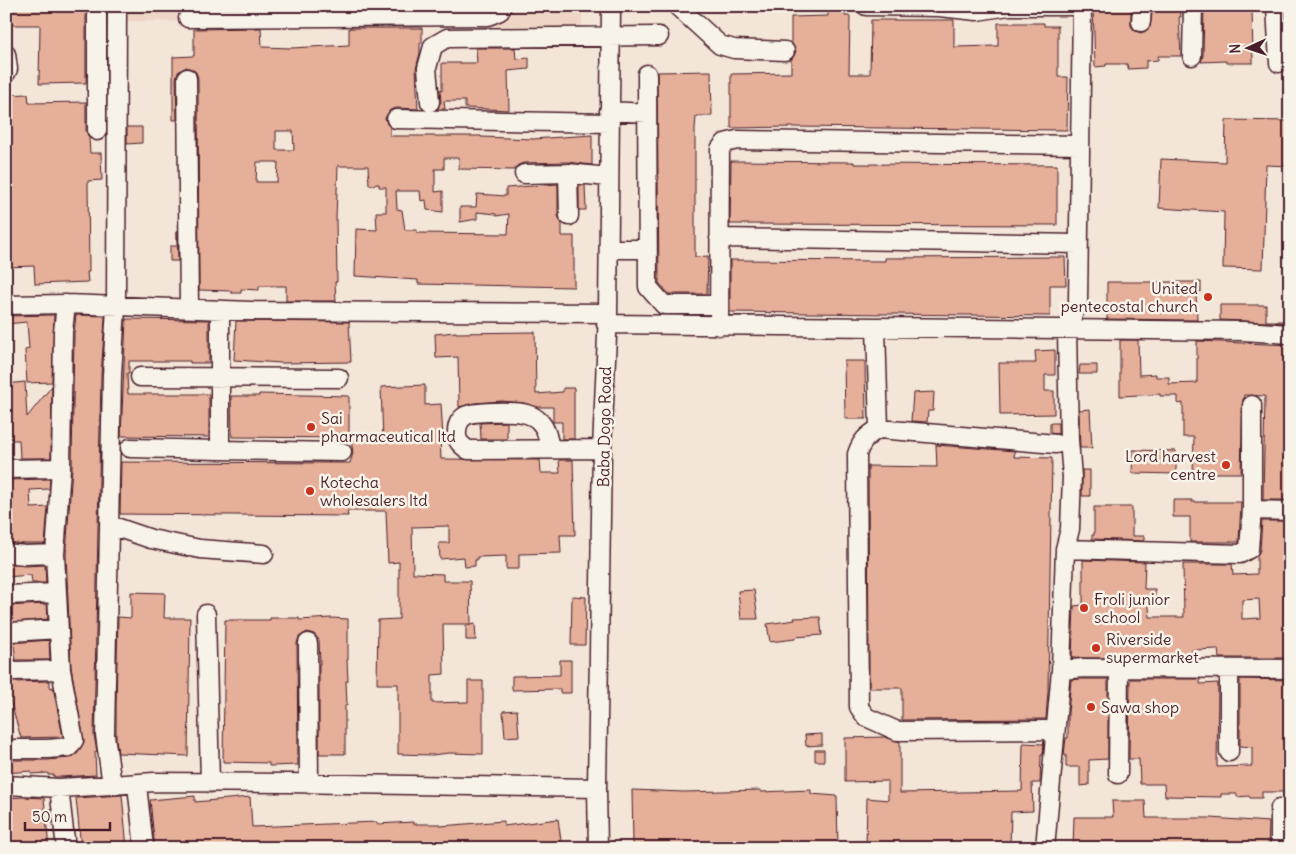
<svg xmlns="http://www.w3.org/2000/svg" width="1296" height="854" font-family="Delius,sans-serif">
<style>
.built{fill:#efd5c5}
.building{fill:#e5af99;stroke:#4a1f2b;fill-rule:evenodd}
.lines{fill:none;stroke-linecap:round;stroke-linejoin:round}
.minor-casing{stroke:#4a1f2b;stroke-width:21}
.minor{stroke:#f7f3e8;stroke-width:18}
.poi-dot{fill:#c8321e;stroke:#f7f3e8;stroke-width:2}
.labels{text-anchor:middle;stroke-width:5;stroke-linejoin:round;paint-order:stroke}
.poi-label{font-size:16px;fill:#4a1f2b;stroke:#f7f3e8;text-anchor:start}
.street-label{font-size:16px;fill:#4a1f2b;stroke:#f7f3e8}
</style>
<rect width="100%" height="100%" fill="#f3e5d8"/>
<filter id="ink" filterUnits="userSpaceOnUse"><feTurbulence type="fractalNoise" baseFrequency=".02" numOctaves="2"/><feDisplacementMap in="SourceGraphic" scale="10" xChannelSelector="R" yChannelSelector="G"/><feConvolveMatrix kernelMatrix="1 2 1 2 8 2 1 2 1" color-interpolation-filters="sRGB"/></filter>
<g filter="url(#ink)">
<path class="built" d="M125 6H582V27L125 21Z"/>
<path class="building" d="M6 6H86V83L39 84 40 25H6Z
M828 6H845V16H850L849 74H870L871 20H954V47L998 46V23H1044V26H1058V77H1068L1067 130 794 127 731 128V74L791 73V60L794 56 796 51 791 42V17L828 16Z
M1093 6H1131V26L1135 31 1141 33 1146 31 1150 27 1153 6H1180L1181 17H1179L1181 56H1158V60L1146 61V68L1128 69 1127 64H1106V66L1095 67Z
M1204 6H1252L1253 63H1226V61L1201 62 1203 56Z
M261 28 262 47 291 48 349 45V28H422V43H420V53L416 69 418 109 396 108 390 110 385 118 387 124 390 127V136H481V137L533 139 592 135V165L568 162 524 163 518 165 514 170 459 169V158H444V169H435V192L443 191V212L427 210 426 200 421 201 420 191H396L397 209 402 210 405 230H417V233L508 234 509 214 496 216V214L477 212V219L460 222V207H476L477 194 506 196V188L558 184V216L562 224V236H574V287L418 284V280L355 276 356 229 377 230 376 212H386V187H379V184L369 185 368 166H338L336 218 337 282H335L336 301H286V286H259V290L241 289V293H231V291L199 290 198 78 196 72 192 69 186 67 178 72 176 78 177 120H173V57L194 56V29ZM276 131H293L294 150H276ZM257 162H278L277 182H256Z
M476 48H515L516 59 529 58V69L508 71 509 110 465 108V101H444L445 109H437L441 102 440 89 442 91V63H477Z
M711 71 712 116H696L695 129V257L708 256 707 294H669L659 283 657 72Z
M28 94 29 103 86 102V131L89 138 90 153H101L102 180 88 181 89 272H87L88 282 35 284 34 266 6 267V95Z
M1226 120 1290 121V166L1266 165 1263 269 1223 268 1224 212 1159 208 1161 159 1225 162Z
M127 127H142V143L127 144Z
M731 161 854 162V164L1057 165V225L730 224Z
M579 185H585L586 210H579Z
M177 230 178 261H170V246H177Z
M1065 257 1066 285H1050V316L730 312V260L885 261V258Z
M1107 282H1201V292H1196L1197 320 1107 319Z
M1220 305H1266V321H1290V323L1220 320Z
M54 315 52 382 27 383 25 350 29 349 27 322 6 324V316Z
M76 315 105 316V319L101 375 94 735 97 752H95L96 775 59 777H54V775H48V773L31 774V771L6 773V760H48L70 758 78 753 84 742 71 667 66 554 72 468 74 333Z
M126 319 209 320V363H190V361H129V373H127L128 394H209V437L121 436Z
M236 321 349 322 351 362 282 363 234 360Z
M456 332V333L535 332 536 394 563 392V388H574V439H562V422H553V407H538L524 403 502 401 475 403 459 407 458 357 436 358 435 334Z
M1120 340H1138L1139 375 1156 374V377H1169V384L1197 383V341L1290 345V500H1263L1265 396 1244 395 1243 400 1241 473H1193L1194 437H1183V403L1178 404V396H1160V394L1120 396Z
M1055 350V375H1045V391H1054V414L1000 415 999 363H1036L1035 351Z
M844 361H865L866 419H845Z
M1080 365H1097V374H1079Z
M25 382 27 417 52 386 51 458H20L19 440H10V422H6V384Z
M425 385V405L441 404 443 437H440L441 459 540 460 541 473H560L559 460H573L575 535H560L561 553 519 554V569H506V556L477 557V560H475V566L465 567 464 557 440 559 439 543H449V526L412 527 413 573 443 574V581H470L471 624H443L444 674 432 675V703L468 702V681H483V754L449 753 432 755 398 754V684H377L378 620 399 619V562L388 563 386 511H347L348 516 120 514 121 462 350 463 353 453 351 440H383L381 387Z
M934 392 933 411H928L927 422 911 421 913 393Z
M259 394 349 396V438L232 437 231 396H259Z
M1090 409 1092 448H1080L1079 410Z
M507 422V439H481L480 423Z
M1050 423H1058V434L1050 433Z
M936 445 1015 451 1014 457 1052 458 1048 691 1046 719 902 720V688H869L868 466 937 467Z
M1133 450 1176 451V474L1132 473Z
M1082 470H1090V496H1082Z
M50 479 49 489 30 490 31 508 48 507 45 544H25L6 542V480Z
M1173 500H1192V502H1241L1239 542H1190V517H1173Z
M1094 507H1132V536H1144V541L1092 539V535H1094Z
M1262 521H1284V573H1290V597H1285V616H1290V658H1219L1218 649 1192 650V658H1072L1074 606 1082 605 1083 604V560L1145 562 1144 589H1155V599H1148L1150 617H1184L1183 564H1232L1233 575 1257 574V556L1260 550ZM1259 599 1260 618 1242 619V600Z
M6 564 25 566 45 565 46 583H32L31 575 6 577Z
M754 590 758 619H741L738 591Z
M131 592 165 593 164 618H190L188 756 118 753 116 739V705L118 617 131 618Z
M572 596 586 597 585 645H571Z
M47 604 48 619 6 623V606Z
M820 617 822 635 795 637V639L770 642 767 624 795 620 794 618Z
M270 618H299V620L331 618 348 619V660H347L348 681H346L347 705 345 706V754H319V664H320L319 640 314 634 307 632 299 637 297 643 298 765 269 766V763L223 762 225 620H270Z
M475 624 476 640H466V626Z
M49 640 50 660H16L14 646 6 647V641L12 643Z
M560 660H571V693H560V689L512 690V676L560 675Z
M6 679 13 682 50 681V688L53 687 63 737 21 738 6 686Z
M1080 679H1108V759L1089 760V785L1080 786V767H1066V755H1064L1066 738H1068V713L1071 680Z
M1131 679H1200V684L1218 683 1217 767 1252 766V747L1240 746V679L1290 680V792H1262V798H1250L1249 796 1237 797V794H1221V797L1165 796 1164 784H1140L1139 759H1129L1130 681Z
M517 710 519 736 505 737 503 711Z
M822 734V745L806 746 805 735Z
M885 737 900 742V793L1022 791 1023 743 1043 744 1044 741 1043 755H1041L1040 783H1032L1033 811 1011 812 1010 848H866L867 798 888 800V781L845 782V738Z
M815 750H824V761H815Z
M632 790 684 792 761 790V792L811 790V794L837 796 838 848H635L633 844Z
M122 795 127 848H81L76 798Z
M195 796V802L250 797 252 827 377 822V824L413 822V824H440V826L504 821V826L558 819 562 848H155L150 800Z
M23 797 44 798 49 848H6V798Z
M1112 801H1145L1146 818H1211L1269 822 1268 848H1073L1074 817H1113Z"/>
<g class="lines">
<defs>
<path id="minor" d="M117 6 116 307 112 375 105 735 112 785 154 782 287 783 597 788
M677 6 720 45 734 49 785 51
M866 6 939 7 977 11 1009 6H1082
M1276 6 1279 63
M188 18 488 16 500 11 502 6
M1141 22 1142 6
M6 54 8 69 6 73
M1192 56 1193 6
M647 74 648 287 664 305H718
M187 78 189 309
M430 102 427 68 433 46 447 38 659 36
M609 111 647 113
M396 119 609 123
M97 131V6
M524 174 568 173
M569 216 568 173 608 177
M719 238 1078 244
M609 249H647
M6 305 66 304 251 311 608 313
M220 310V450L342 452
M606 324 1243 331 1290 334
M719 326 720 149 725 143 737 140 1079 145
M876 328 879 429
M140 377 339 378
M1252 405V507L1254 510 1290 511
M130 448 220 450
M550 449C548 439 547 429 539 421 535 417 528 414 522 413 513 411 472 411 465 416 459 420 457 425 457 432 456 441 461 445 468 450L602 449
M6 469 61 468 63 332 66 304
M110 525 151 539 200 549 264 554
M1065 549 1240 554 1249 549 1252 509
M6 553 25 555 55 554
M6 595 57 593
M206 614 210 783
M11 632 58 629
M308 643 309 784
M6 666 13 671 61 670
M1061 670 1084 668 1290 669
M1229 670V752
M1046 730 897 731 866 717 859 707 857 454C861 442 867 435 879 429L1056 444
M6 749H48L69 747 74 740 61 670 57 593 55 554 61 468
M1118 774 1119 669
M6 785 59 788 112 785
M137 785 144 848
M59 788 66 848
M598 848 597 788 602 449 608 313 611 6
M1045 848 1061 670 1065 549 1070 529 1072 477 1069 440 1067 330 1078 302 1082 6
M1280 848V808"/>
</defs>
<use href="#minor" class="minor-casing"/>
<use href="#minor" class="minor"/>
</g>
</g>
<g class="poi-dot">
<circle cx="1208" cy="297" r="5"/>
<circle cx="311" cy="427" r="5"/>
<circle cx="1226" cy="465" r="5"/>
<circle cx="310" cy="491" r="5"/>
<circle cx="1084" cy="608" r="5"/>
<circle cx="1096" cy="648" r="5"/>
<circle cx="1091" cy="707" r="5"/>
</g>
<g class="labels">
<g class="poi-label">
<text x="1198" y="294" text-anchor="end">United<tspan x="1198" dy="18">pentecostal church</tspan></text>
<text x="321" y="424">Sai<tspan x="321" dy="18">pharmaceutical ltd</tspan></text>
<text x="1216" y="462" text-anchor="end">Lord harvest<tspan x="1216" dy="18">centre</tspan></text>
<text x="320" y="488">Kotecha<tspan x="320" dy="18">wholesalers ltd</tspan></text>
<text x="1094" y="605">Froli junior<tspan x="1094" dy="18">school</tspan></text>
<text x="1106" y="645">Riverside<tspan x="1106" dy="18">supermarket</tspan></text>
<text x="1101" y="713">Sawa shop</text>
</g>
<g class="street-label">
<text transform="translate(604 427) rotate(-89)" y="6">Baba Dogo Road</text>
</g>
</g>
<rect width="1296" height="854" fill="none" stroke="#f7f3e8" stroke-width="25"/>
<rect x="12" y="12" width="1271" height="829" fill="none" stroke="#4a1f2b" stroke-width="2" filter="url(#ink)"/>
<g transform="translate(1248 48) rotate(267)" stroke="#f7f3e8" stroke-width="4" paint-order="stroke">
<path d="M0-4L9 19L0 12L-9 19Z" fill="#4a1f2b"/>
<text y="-8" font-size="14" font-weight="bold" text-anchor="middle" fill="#4a1f2b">N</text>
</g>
<path d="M25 822v8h85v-8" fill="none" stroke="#4a1f2b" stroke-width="2.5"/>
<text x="32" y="822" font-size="15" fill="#4a1f2b" stroke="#f7f3e8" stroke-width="4" paint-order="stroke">50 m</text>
</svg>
